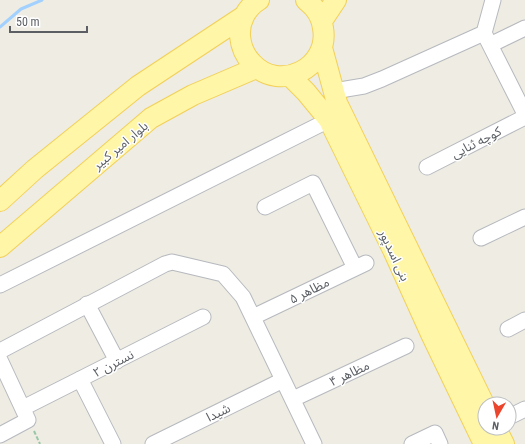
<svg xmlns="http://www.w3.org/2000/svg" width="525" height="444" font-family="'Roboto Condensed','Noto Sans Arabic',sans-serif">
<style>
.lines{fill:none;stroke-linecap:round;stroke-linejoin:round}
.stream{stroke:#a2d1ff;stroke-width:3}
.minor-casing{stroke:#b6b9be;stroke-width:17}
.major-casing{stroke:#f2d058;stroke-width:22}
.path{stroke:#98c7a8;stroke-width:2;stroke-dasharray:4 2;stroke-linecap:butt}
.minor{stroke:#fff;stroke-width:15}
.major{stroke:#fff6a7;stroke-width:20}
.labels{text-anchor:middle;stroke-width:3;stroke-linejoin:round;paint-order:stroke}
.street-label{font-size:13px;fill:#5b5f64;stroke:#fff}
</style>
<rect width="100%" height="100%" fill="#eeece3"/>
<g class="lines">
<path class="stream" d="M0 27 21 9 42 0"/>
<defs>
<path id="minor" d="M484 33 525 114
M484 33 493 0
M490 45 525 28
M334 91 364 86 382 79 484 33
M427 167 525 117
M265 207 313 183 355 268
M481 238 525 217
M0 285 329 120
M87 304 117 361
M253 317 366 263
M508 329 525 320
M0 351 165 264 172 262 223 274 243 297 314 444
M0 360 28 420 0 435
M80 379 113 444
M293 399 406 346
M23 408 203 317
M509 417 525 409
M153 444 283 380
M412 444 435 433 440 444"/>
<path id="major" d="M259 0C246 8 239 22 240 36 241 47 244 55 252 63 279 93 330 68 323 28 322 21 319 14 315 9 312 5 309 3 306 0
M322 21 336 0
M322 48 337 103 485 406
M290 76 306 92 329 120 393 250 431 334 484 444
M0 201 35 169 138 86 244 16
M0 247 151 118 193 95 256 68
M496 428 504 444"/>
</defs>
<use href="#minor" class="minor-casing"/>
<use href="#major" class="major-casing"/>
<path class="path" d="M34 431 40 444"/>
<use href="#minor" class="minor"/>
<use href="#major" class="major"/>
</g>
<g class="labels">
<g class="street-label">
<text transform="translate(476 142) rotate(-27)" y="5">کوچه ثنایی</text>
<text transform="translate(120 145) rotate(-40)" y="5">بلوار امیر کبیر</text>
<text transform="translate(395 255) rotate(65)" y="5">بنی اسدپور</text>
<text transform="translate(309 290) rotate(-26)" y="5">مظاهر ۵</text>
<text transform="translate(113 363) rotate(-27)" y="5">نسترن ۲</text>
<text transform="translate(349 373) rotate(-25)" y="5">مظاهر ۴</text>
<text transform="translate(218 412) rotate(-26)" y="5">شیدا</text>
</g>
</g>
<g transform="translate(497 416) rotate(189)"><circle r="19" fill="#ffffff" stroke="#bdbfc1"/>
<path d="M0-3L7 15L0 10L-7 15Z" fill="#eb462d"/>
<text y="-6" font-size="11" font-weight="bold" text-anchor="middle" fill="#5b5f64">N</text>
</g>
<path d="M10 26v6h77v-6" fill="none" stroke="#5b5f64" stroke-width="2"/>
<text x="16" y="26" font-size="12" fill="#5b5f64" stroke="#ffffff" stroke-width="3" paint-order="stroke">50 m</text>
</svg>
